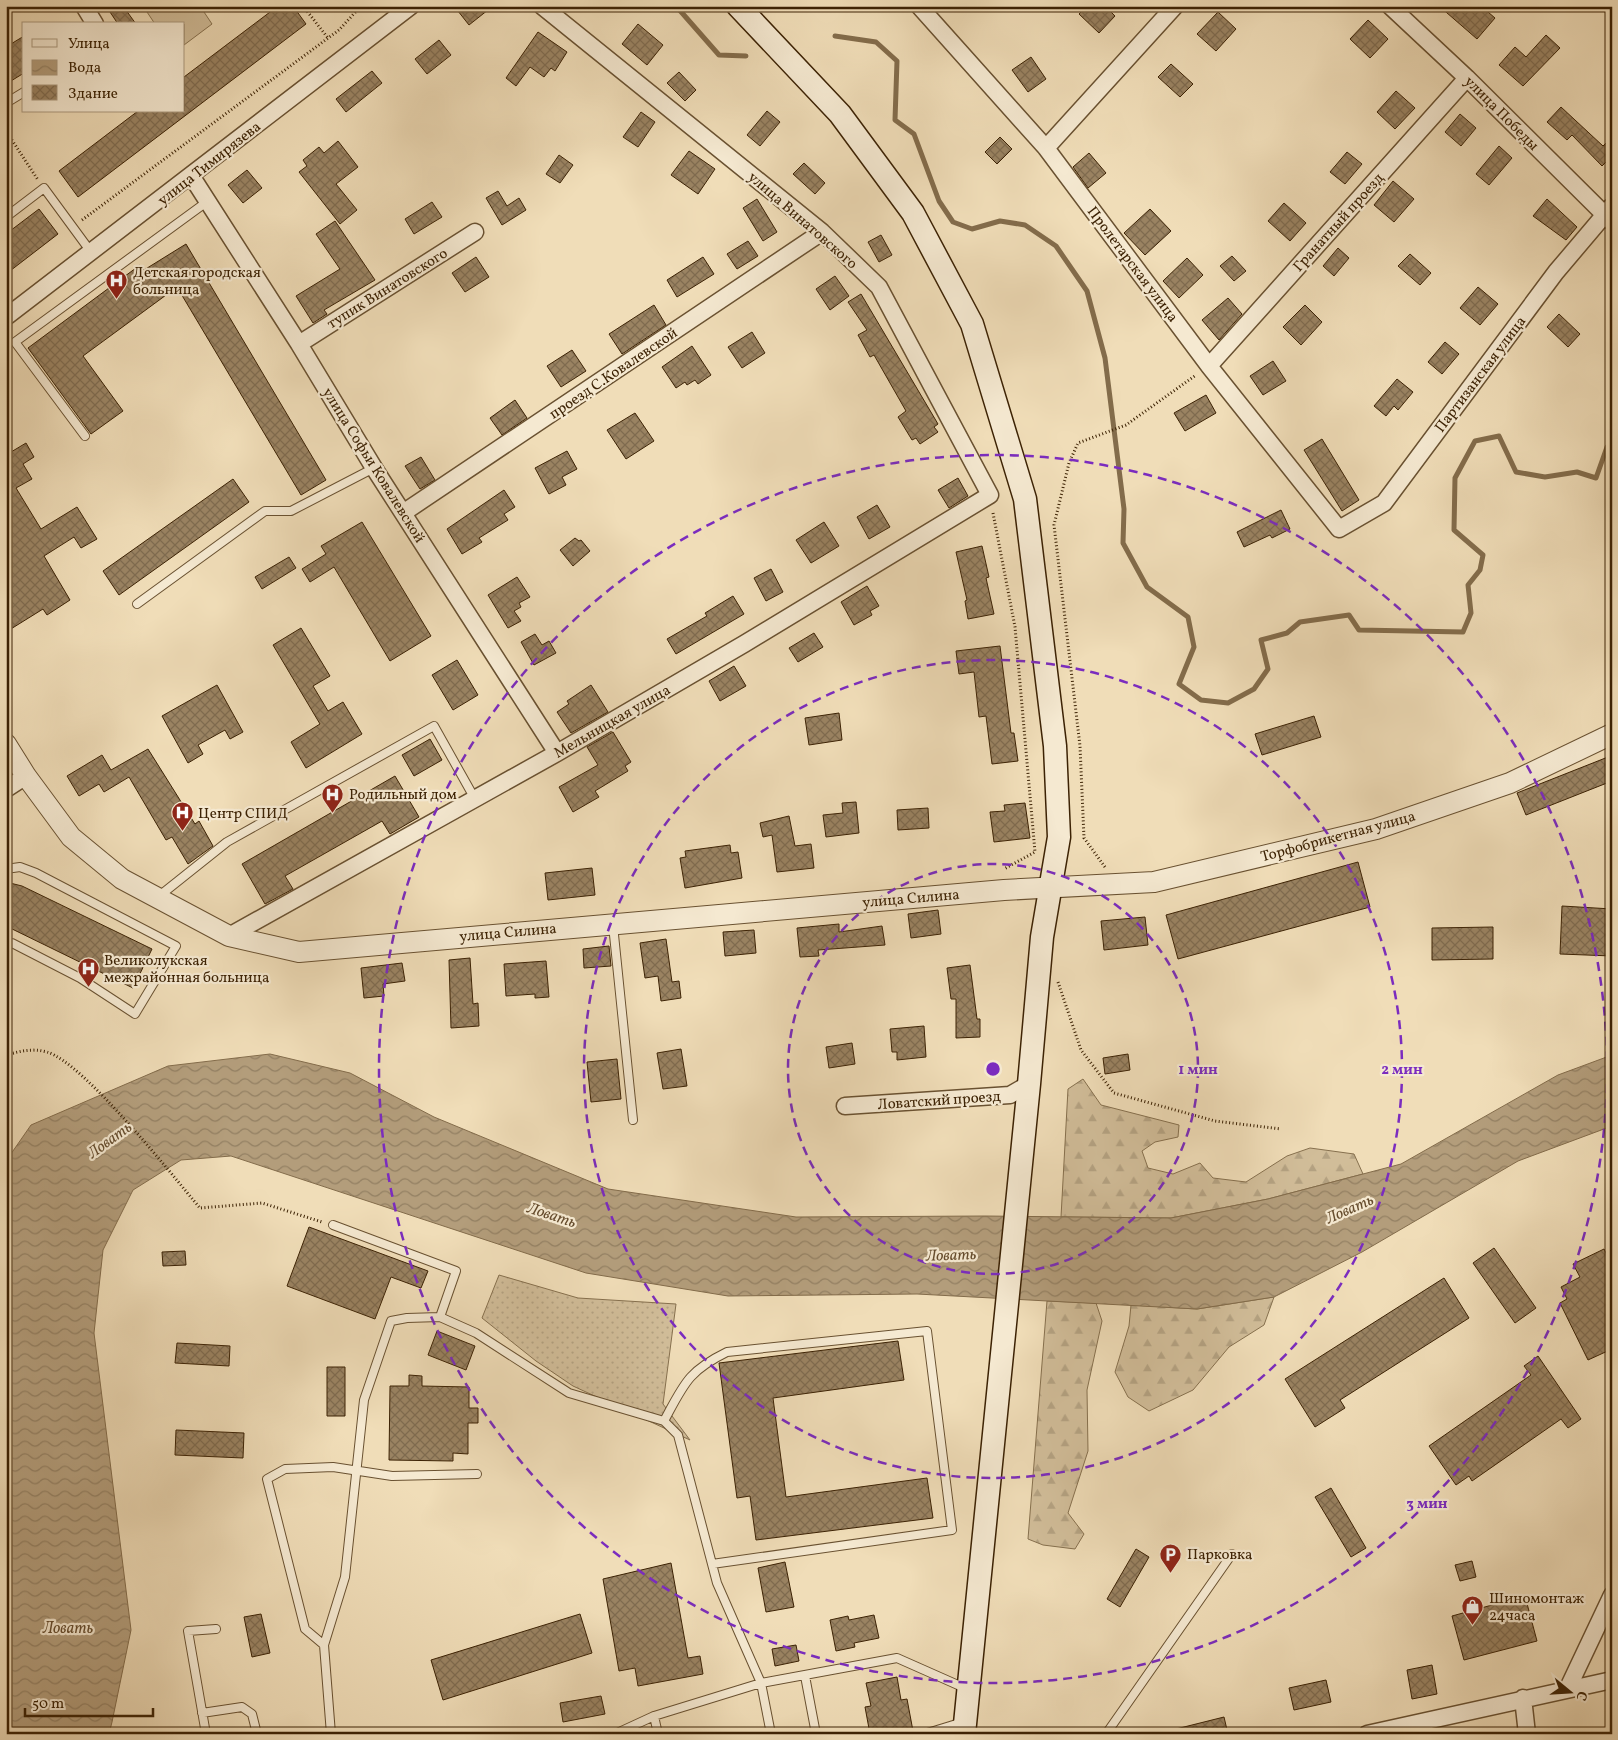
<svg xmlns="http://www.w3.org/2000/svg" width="1618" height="1740" font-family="Vollkorn,serif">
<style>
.grass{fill:url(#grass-dots);stroke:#86704e}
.forest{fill:url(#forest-firs);stroke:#86704e}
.park{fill:#d1bd99;stroke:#86704e}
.water{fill:url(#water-waves);stroke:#836c4b}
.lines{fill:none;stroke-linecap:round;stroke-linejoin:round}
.stream{stroke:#836c4b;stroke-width:5}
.building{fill:url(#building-cross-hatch);stroke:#3c2204}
.service-casing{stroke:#695131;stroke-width:10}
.minor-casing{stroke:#695131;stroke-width:19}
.tertiary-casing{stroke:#695131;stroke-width:22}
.secondary-casing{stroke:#3c2204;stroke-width:25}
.path{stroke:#3c2204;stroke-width:3;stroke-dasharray:1 2.5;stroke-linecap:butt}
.service{stroke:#f5e9d1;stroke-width:8}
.minor{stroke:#f5e9d1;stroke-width:16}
.tertiary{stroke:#f5e9d1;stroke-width:20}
.secondary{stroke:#f5e9d1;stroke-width:22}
.ring{fill:none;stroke:#7b2cbf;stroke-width:2.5;stroke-dasharray:9 6}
.labels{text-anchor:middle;stroke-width:4.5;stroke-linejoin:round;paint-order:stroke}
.street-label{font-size:15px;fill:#3c2204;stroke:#f5e9d1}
.poi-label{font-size:15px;fill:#3c2204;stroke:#f5e9d1;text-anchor:start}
.water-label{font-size:16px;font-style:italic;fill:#664d2e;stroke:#f5e9d1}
.centre{fill:#7b2cbf;stroke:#f5e9d1;stroke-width:2.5}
.ring-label{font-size:15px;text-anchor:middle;font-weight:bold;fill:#7b2cbf;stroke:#f5e9d1;stroke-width:4.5;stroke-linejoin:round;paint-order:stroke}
</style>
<defs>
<pattern id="grass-dots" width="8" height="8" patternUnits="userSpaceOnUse" patternTransform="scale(1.25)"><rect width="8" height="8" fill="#d1bd99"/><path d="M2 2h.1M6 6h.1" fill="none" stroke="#b4a282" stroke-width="1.8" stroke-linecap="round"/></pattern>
<pattern id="forest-firs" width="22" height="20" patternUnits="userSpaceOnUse" patternTransform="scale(1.25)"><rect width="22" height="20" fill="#d1bd99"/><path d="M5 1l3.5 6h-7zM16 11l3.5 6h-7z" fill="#b4a282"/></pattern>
<pattern id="water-waves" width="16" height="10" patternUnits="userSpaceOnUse" patternTransform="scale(1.25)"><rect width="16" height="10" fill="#b39d7b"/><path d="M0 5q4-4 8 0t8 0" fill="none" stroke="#938063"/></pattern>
<pattern id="building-cross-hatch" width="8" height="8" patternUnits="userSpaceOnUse" patternTransform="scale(1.25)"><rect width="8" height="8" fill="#9a8362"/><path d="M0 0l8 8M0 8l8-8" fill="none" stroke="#7f6b4f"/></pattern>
</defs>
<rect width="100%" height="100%" fill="#f0ddb8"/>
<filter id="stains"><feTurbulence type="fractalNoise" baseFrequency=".004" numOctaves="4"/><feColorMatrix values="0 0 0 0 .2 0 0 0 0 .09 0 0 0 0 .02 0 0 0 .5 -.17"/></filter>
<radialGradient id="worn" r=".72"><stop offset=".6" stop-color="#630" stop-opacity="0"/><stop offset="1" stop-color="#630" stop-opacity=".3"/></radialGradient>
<path class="grass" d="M499 1275 578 1298 676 1304 663 1404 690 1440 573 1386 536 1361 482 1318Z"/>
<path class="forest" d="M1083 1079 1101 1105 1179 1125 1178 1137 1155 1142 1142 1151 1148 1168 1173 1174 1200 1163 1213 1178 1246 1182 1287 1156 1310 1148 1354 1154 1363 1174 1268 1199 1171 1218 1061 1217 1068 1089Z
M1274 1297 1264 1325 1229 1347 1193 1390 1149 1411 1128 1397 1115 1372 1129 1326 1131 1305 1197 1309Z
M1047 1301 1096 1303 1102 1321 1087 1390 1088 1451 1068 1513 1084 1534 1075 1549 1043 1545 1028 1539Z"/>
<path class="park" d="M143 6H200L212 24 184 45V24H155Z"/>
<path class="water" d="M270 1054 350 1073 434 1117 608 1189 796 1217 985 1216 1171 1218 1268 1199 1401 1164 1558 1075 1612 1055V1126L1518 1161 1362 1252 1274 1297 1197 1309 917 1294 728 1296 586 1273 231 1156 181 1160 133 1190 103 1250 94 1333 131 1630 112 1722 109 1734H6V1161L31 1125 168 1066Z"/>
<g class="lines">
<path class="stream" d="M676 6 719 55 746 56
M835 36 876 42 897 61 895 120 914 134 939 201 953 222 972 229 1000 221 1025 225 1056 246 1087 291 1105 358 1124 509 1123 543 1147 587 1188 617 1194 647 1179 684 1201 700 1228 703 1254 689 1268 669 1261 640 1287 633 1300 622 1349 615 1359 630 1463 632 1471 613 1468 585 1480 570 1483 555 1454 530 1455 478 1475 441 1499 436 1516 472 1545 477 1577 472 1596 478 1607 447 1612 442"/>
</g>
<path class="building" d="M119 6H123L136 24H118L110 12Z
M278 6H293L306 24 78 197 59 171 138 111H184V77Z
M454 6H493L469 25Z
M1087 6H1105L1115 16 1099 33 1079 14Z
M1439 6H1481L1495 18 1477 39Z
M1218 12 1236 29 1216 51 1197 34Z
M1368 20 1388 39 1370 58 1350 39Z
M638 24 663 45 647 65 622 44Z
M538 32 567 52 555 71 551 68 544 77 530 67 516 86 506 78Z
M1546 35 1560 48 1523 86 1499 65 1515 47 1526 57Z
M24 36V73L6 84V47Z
M439 40 451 55 427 74 415 59Z
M1031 57 1046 79 1028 92 1012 70Z
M1171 64 1193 84 1180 97 1158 77Z
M372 71 382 83 346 112 336 99Z
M679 72 696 90 685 101 667 83Z
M1396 91 1415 108 1395 129 1377 112Z
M1561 107 1603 146 1612 137V156L1602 166 1572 135 1567 140 1547 122Z
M767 111 780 122 760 146 747 135Z
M641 112 655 122 638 147 623 137Z
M1460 114 1476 128 1461 146 1445 132Z
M1000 137 1012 149 997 164 985 152Z
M338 141 358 167 336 184 357 210 340 224 299 172 307 166 303 160 319 147 324 153Z
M1499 146 1512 158 1489 185 1476 174Z
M689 151 715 169 698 194 671 175Z
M1347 152 1362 164 1345 184 1330 172Z
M1089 153 1106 173 1088 188 1073 167Z
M559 155 573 165 560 183 546 174Z
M804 163 825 183 815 194 793 174Z
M247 170 262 188 243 203 228 185Z
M1393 181 1414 199 1394 222 1374 205Z
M498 191 507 206 519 198 526 210 502 225 486 198Z
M757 199 777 232 763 241 743 208Z
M1547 199 1577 227 1566 240 1533 216Z
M432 202 442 217 414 234 405 219Z
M1284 203 1306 223 1290 241 1268 221Z
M39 209 58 234 6 274V234Z
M1150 209 1171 231 1145 255 1124 233Z
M335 221 375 280 324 310 327 314 313 323 296 296 340 269 316 234Z
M881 235 892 255 879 262 868 242Z
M748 241 758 256 737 269 727 254Z
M186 244 326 480 301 495 177 287 83 356 123 411 91 434 28 348 140 265 144 270Z
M1338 248 1349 258 1334 276 1323 266Z
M1410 254 1431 273 1420 285 1398 266Z
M1232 256 1246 271 1234 281 1220 266Z
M476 257 489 277 465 292 452 273Z
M703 257 714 274 677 297 667 280Z
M1187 258 1203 275 1179 298 1163 281Z
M835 276 849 296 830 310 816 289Z
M1478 287 1498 304 1480 325 1460 308Z
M861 294 938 424 934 427 938 432 920 444 916 438 912 440 898 417 906 411 874 355 870 357 858 335 867 330 848 302Z
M1228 298 1242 314 1219 340 1202 320Z
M654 305 666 325 622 354 609 334Z
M1305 305 1322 322 1301 345 1283 327Z
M1559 314 1580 334 1568 347 1547 327Z
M752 332 765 353 742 368 728 347Z
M1445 342 1459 354 1442 374 1428 362Z
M692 346 711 375 698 384 695 380 687 385 685 382 676 388 662 367Z
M572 350 586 371 561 387 547 366Z
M1273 361 1286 381 1263 395 1250 376Z
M1397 379 1413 392 1398 410 1394 406 1386 416 1374 406Z
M1206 395 1216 413 1185 431 1174 413Z
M515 400 527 418 502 435 490 418Z
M635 413 654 441 626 459 607 430Z
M1322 439 1359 500 1342 511 1304 450Z
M26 443 34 457 23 464 32 479 16 488 41 529 77 507 97 539 81 548 74 537 44 556 70 600 47 615 43 609 6 632V455Z
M567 451 577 469 562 477 566 485 549 494 535 468Z
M421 457 435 480 420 489 405 466Z
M958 478 968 496 949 508 938 490Z
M233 479 249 502 119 595 103 571Z
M504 490 515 507 504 514 508 520 479 538 482 542 462 554 447 529Z
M877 505 890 527 869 539 857 517Z
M1281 510 1290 529 1272 538 1270 535 1244 547 1237 532Z
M362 522 431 636 390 661 334 567 310 582 302 569 326 554 321 546Z
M824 522 839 546 811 563 796 540Z
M575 538 579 541 581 540 590 551 573 566 560 550Z
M982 546 989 577 986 578 994 614 968 619 965 601 967 600 956 552Z
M289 557 296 568 262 589 255 577Z
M771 569 783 592 766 601 754 578Z
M517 577 530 597 519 603 521 607 514 611 521 621 508 628 488 595Z
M867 586 879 606 870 611 872 615 854 625 841 602Z
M733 596 744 614 676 654 667 639 707 616 705 613Z
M301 628 330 676 313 686 328 711 343 702 362 734 306 768 291 742 320 724 273 645Z
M814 633 823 647 798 662 789 648Z
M535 634 542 645 549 641 556 653 534 665 521 642Z
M1000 646 1011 733H1014L1018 761 992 764 986 716 979 717 974 672 959 674 956 651Z
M457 660 478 695 453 710 432 675Z
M734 666 746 686 720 701 709 681Z
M217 685 243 732 230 739 225 730 198 745 203 754 188 763 162 716Z
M591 685 608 712 571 733 557 712 569 704 567 701Z
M839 713 842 740 809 745 805 718Z
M1314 716 1321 737 1262 755 1255 734Z
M613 732 631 762 625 766 628 771 595 791 599 797 573 812 559 787 598 765 587 747Z
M430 739 442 760 414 776 402 755Z
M148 749 195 824 199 821 213 846 188 864 172 837 166 840 129 777 104 792 99 784 79 796 67 776 102 755 111 770Z
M1608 757 1612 768V781L1526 815 1517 793Z
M395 776 419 817 390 834 382 821 285 876 293 889 265 904 242 864Z
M856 802 859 833 826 837 823 815 843 813 842 803Z
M1025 803 1030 838 994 842 990 812 1005 811 1004 805Z
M928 808 929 828 898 830 897 810Z
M789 816 795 846 811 844 814 868 777 872 772 835 763 837 760 823Z
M730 845 731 853 738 852 742 878 685 888 680 858 686 857 685 851Z
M1358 862 1370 907 1178 959 1166 915Z
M592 868 595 895 548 900 545 873Z
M6 882 22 886 152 949 133 988 6 926Z
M1562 906 1612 909V956L1560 954Z
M938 910 941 934 911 938 908 914Z
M1145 917 1148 945 1104 950 1101 921Z
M839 924V932L882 926 885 945 818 950 819 956 800 957 797 928Z
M1493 927V959L1432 960V928Z
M754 930 756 953 725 956 723 932Z
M666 939 672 982 679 981 681 998 661 1001 658 976 645 978 640 943Z
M609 946 611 966 584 968 583 949Z
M470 958 473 1004 478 1003 479 1026 451 1028 449 960Z
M546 961 549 997 535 998V994L506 996 504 964Z
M402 963 405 981 383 984 384 996 364 998 361 968Z
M970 965 977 1019H980V1037L956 1038V999H951L947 968Z
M924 1026 926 1057 897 1060V1052H892L890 1029Z
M852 1043 855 1064 829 1068 826 1047Z
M681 1049 687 1086 663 1089 657 1053Z
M1128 1054 1130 1070 1105 1074 1103 1058Z
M617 1059 621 1099 591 1102 587 1062Z
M309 1227 428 1271 421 1288 391 1277 375 1319 287 1286Z
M1494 1248 1536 1308 1515 1323 1473 1263Z
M1604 1249 1612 1265V1349L1588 1360 1560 1303 1567 1299 1561 1287 1580 1277 1573 1264Z
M185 1251 186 1265 163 1266 162 1252Z
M1444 1278 1469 1318 1340 1400 1345 1408 1315 1427 1285 1379Z
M437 1331 475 1346 466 1370 428 1355Z
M898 1341 904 1380 773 1398 786 1497 927 1478 933 1518 756 1540 750 1496 737 1498 719 1363Z
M177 1343 230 1346 229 1366 175 1363Z
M1538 1356 1581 1419 1568 1428 1561 1419 1472 1481 1469 1476 1456 1485 1429 1446 1531 1375 1524 1366Z
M327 1367H345V1416H327Z
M409 1375 422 1376V1386L469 1387V1408H478V1423H468V1454L453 1453V1461L389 1460 390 1386H409Z
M176 1430 244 1433 243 1458 175 1455Z
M1331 1488 1366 1548 1351 1557 1315 1497Z
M1136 1549 1149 1557 1120 1607 1107 1599Z
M1472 1561 1476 1577 1460 1581 1455 1565Z
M785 1562 794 1607 766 1612 758 1568Z
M671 1563 688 1658 700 1656 703 1674 638 1686 635 1668 619 1671 603 1579Z
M1525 1596 1537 1641 1464 1660 1452 1616Z
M261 1614 270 1653 252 1657 244 1617Z
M580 1614 592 1653 443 1700 431 1660Z
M874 1615 879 1638 854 1643 855 1647 836 1651 830 1620 848 1616 849 1620Z
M796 1645 799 1661 775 1666 772 1649Z
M1432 1665 1437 1694 1412 1699 1407 1670Z
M897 1677 901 1700 907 1699 913 1731 896 1734H870L865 1707 871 1706 866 1683Z
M1326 1680 1331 1702 1294 1710 1289 1688Z
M601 1696 605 1714 563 1722 560 1703Z
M1224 1717 1228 1734H1177L1176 1729Z"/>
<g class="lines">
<defs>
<path id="service" d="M6 103 24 92
M6 217 44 188 91 252
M85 436 15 342 208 201
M137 604 265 511H291L374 468
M6 869 20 867 36 873 176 946 135 1014 80 978 12 943 6 947
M158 897 227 842 434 726 475 799
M613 925 633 1120
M333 1225 456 1271 440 1317
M664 1421C684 1384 688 1371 727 1352L927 1331 952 1530 712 1564
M324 1645 305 1629 267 1479 285 1469 333 1467 392 1476 477 1474
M805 1676 816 1734
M202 1713 242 1707 252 1714 257 1734
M654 1716 658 1734
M206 1734 188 1631 216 1629
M331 1734 324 1645 345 1577 364 1400 391 1321 407 1318 440 1317 476 1333 569 1393 664 1421 678 1435 717 1583 761 1683 771 1734
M615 1734 654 1716 761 1683 897 1658 967 1689
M924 1734 963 1722
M1106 1734 1232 1554"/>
<path id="minor" d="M84 6 95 24
M919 6 1046 148 1209 366 1339 529 1384 503 1556 272 1612 206
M1390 6 1467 78 1612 222
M1046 148 1175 6
M192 177 299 344 374 468 557 753
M6 317 411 6
M299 344 475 232
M1209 366 1467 78
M403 513 822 232
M6 789 26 776
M229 936 557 753 744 644 990 495 879 287 822 232 542 6
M845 1106 1010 1095 1029 1084
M1568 1688 1612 1595
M1523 1698 1527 1734
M1367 1734 1612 1680"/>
<path id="tertiary" d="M6 744 26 776 71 837 122 879 229 936 299 952 1004 890 1154 882 1376 829 1510 783 1612 734"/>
<path id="secondary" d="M738 6 840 114 913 213 972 324 1025 499 1055 746 1059 837 1042 937 1029 1084 964 1734"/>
</defs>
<use href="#service" class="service-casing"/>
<use href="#minor" class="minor-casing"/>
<use href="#tertiary" class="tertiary-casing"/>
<use href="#secondary" class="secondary-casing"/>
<path class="path" d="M303 6 328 38
M6 131 38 180
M82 220 339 30 361 6
M993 513 1015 627 1035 852 1004 869
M1105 867 1084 838 1080 746 1054 525 1069 463 1078 443 1126 425 1196 375
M1058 982 1081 1050 1114 1093 1215 1121 1281 1129
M6 1055C21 1051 32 1048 47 1052 84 1063 171 1174 200 1208L262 1203 322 1222"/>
<use href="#service" class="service"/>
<use href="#minor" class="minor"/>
<use href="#tertiary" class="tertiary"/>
<use href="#secondary" class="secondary"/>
</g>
<g class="ring">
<circle cx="993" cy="1069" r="205"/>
<circle cx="993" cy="1069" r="409"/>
<circle cx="993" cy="1069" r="614"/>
</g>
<defs>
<symbol id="hospital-pin" viewBox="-11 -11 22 30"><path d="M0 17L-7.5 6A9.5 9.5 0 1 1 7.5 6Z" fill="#8f2418" stroke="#f5e9d1"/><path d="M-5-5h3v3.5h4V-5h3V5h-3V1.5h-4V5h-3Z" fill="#fff"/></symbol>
<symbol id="parking-pin" viewBox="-11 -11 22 30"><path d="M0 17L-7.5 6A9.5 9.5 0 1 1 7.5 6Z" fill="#8f2418" stroke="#f5e9d1"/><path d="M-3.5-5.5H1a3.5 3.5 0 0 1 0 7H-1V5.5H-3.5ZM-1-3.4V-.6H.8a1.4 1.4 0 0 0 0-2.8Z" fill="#fff"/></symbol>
<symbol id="shop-pin" viewBox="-11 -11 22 30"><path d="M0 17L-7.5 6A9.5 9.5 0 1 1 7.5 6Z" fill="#8f2418" stroke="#f5e9d1"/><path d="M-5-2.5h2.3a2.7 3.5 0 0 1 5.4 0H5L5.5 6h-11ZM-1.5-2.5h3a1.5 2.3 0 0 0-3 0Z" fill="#fff"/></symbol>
</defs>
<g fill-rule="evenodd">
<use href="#hospital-pin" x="104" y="268" width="25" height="34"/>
<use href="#hospital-pin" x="320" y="782" width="25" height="34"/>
<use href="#hospital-pin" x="170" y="800" width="25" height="34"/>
<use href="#hospital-pin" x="76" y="956" width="25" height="34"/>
<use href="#parking-pin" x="1158" y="1542" width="25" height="34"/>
<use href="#shop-pin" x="1460" y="1594" width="25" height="34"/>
</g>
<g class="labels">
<g class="street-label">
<text transform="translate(1502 113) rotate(45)" y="5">улица Победы</text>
<text transform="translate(209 163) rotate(-38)" y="5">улица Тимирязева</text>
<text transform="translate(803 220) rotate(41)" y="5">улица Винатовского</text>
<text transform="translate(1338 222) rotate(-48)" y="5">Гранатный проезд</text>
<text transform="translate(1133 264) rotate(53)" y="5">Пролетарская улица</text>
<text transform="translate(387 288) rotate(-32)" y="5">тупик Винатовского</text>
<text transform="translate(613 373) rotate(-34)" y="5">проезд С.Ковалевской</text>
<text transform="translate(1480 374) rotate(-53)" y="5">Партизанская улица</text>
<text transform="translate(374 465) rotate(58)" y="5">улица Софьи Ковалевской</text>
<text transform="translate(612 721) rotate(-30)" y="5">Мельницкая улица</text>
<text transform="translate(1338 836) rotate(-15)" y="5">Торфобрикетная улица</text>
<text transform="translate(911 898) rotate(-5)" y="5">улица Силина</text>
<text transform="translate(508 932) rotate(-5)" y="5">улица Силина</text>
<text transform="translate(939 1100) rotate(-4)" y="5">Ловатский проезд</text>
</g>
<g class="poi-label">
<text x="133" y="277">Детская городская<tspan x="133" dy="17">больница</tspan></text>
<text x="349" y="799">Родильный дом</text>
<text x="198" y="818">Центр СПИД</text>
<text x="104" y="965">Великолукская<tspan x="104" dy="17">межрайонная больница</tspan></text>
<text x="1187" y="1559">Парковка</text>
<text x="1489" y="1603">Шиномонтаж<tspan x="1489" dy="17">24часа</tspan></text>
</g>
<g class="water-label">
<text transform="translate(109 1139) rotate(-36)" y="6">Ловать</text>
<text transform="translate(1349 1208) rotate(-24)" y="6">Ловать</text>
<text transform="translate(552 1214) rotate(18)" y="6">Ловать</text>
<text transform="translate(951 1254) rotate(-2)" y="6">Ловать</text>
<text x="68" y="1633">Ловать</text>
</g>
</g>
<circle cx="993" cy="1069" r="8" class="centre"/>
<g class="ring-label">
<text x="1198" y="1074">1 мин</text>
<text x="1402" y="1074">2 мин</text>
<text x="1427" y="1508">3 мин</text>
</g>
<rect width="1618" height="1740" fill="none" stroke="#f0ddb8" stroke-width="25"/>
<rect x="8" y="8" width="1603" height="1725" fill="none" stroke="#3c2204" stroke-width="2.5"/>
<rect x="12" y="12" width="1593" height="1715" fill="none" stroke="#3c2204"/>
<rect x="22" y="22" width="162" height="90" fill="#f5e9d1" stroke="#ab997f"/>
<rect x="32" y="39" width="25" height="8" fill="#f5e9d1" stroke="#ab997f"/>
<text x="68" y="48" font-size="15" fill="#3c2204">Улица</text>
<rect x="32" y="60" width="25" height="15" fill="url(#water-waves)" stroke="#ab997f"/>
<text x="68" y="72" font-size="15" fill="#3c2204">Вода</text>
<rect x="32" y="85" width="25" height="15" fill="url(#building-cross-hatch)" stroke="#ab997f"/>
<text x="68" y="98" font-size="15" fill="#3c2204">Здание</text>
<g transform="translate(1570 1692) rotate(108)" stroke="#f5e9d1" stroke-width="4" paint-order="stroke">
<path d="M0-4L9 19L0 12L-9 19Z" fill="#3c2204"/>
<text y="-8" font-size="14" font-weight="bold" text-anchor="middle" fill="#3c2204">С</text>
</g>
<path d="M25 1708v8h128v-8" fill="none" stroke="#3c2204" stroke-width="2.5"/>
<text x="32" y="1708" font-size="15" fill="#3c2204" stroke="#f5e9d1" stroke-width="4" paint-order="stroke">50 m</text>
<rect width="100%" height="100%" filter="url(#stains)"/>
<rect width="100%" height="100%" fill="url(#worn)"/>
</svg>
